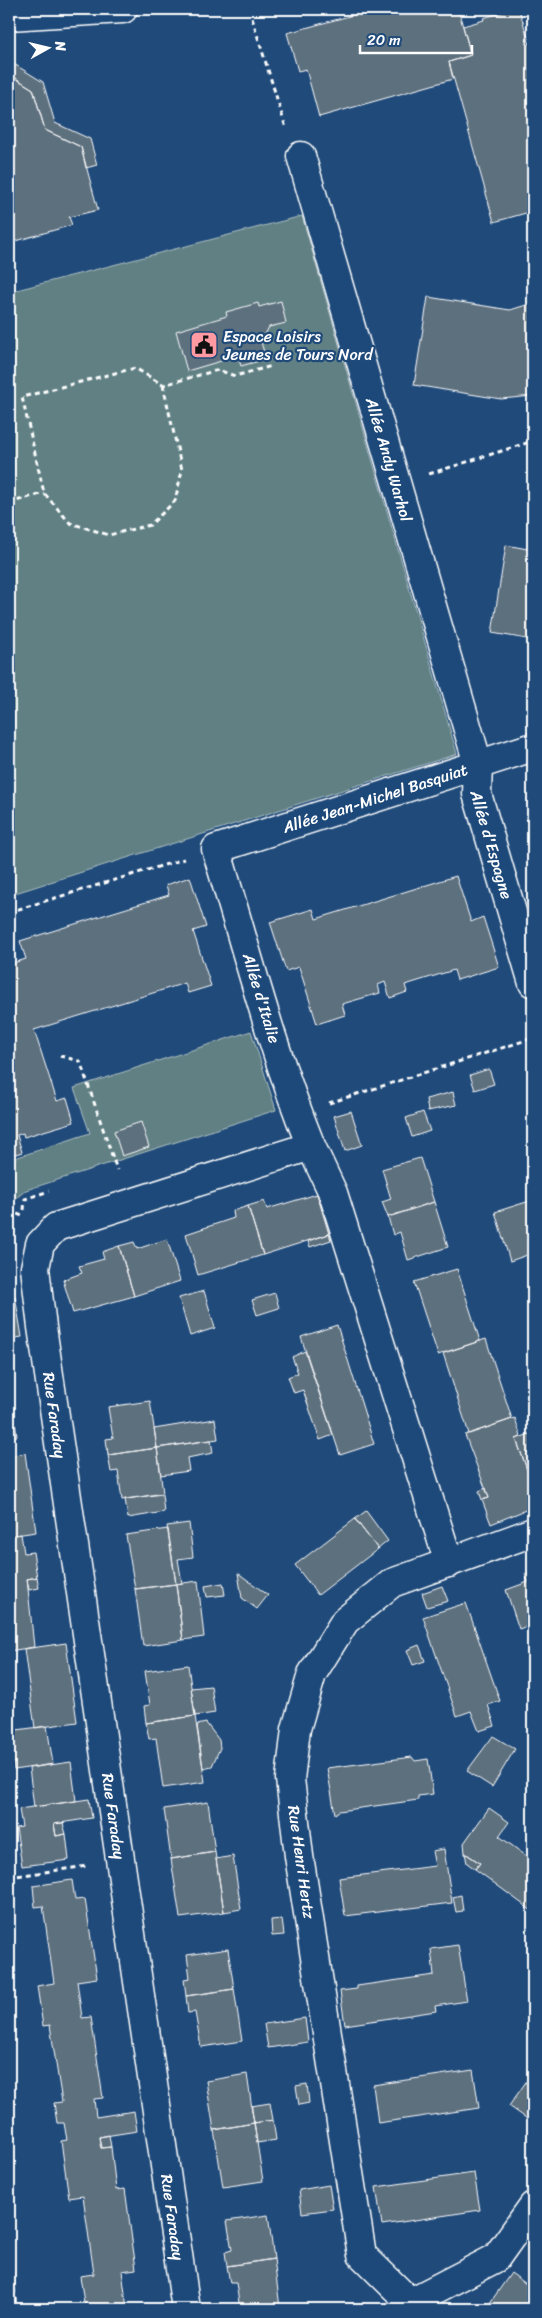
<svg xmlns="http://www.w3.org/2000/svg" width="542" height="2318" font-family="Sriracha,sans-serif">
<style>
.green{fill:#608084;stroke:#b0c0c2}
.building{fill:#5d6f7e;stroke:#fff}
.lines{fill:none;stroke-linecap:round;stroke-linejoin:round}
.street-casing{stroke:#fff;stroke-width:31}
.path{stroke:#fff;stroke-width:3;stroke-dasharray:5 4;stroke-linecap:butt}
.street{stroke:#1f4a7a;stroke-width:28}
.labels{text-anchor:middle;stroke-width:4.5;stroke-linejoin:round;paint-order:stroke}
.poi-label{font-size:16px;fill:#fff;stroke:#1f4a7a;text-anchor:start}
.street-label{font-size:16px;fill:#fff;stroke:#1f4a7a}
</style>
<rect width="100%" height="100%" fill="#1f4a7a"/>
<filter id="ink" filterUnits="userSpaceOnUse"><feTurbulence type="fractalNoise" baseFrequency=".02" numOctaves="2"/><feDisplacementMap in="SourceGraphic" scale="10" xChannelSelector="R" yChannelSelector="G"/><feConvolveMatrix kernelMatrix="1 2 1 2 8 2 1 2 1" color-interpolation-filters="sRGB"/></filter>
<g filter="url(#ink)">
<path class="green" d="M302 216 457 754 9 895V292Z
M251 1031 276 1110 26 1190 9 1204V1160L90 1133 74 1088Z"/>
<path class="building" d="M375 9H458L471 55 449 62 453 79 319 117 306 69 298 71 287 33Z
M514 9H519L530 45 533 44V211L494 222 449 62 471 55 463 26 484 20 483 18Z
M9 61 43 82 55 123 90 139 97 165 86 168 81 147 45 130 33 89 9 74Z
M9 74 33 89 45 130 81 147 98 210 69 217 72 225 9 243Z
M428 297 510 310 533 303V396L501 399 414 385Z
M281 301 286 323 269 327 261 342 266 359 241 366 238 356 187 371 176 331 227 316 226 312 258 303 259 307Z
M506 545 533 550V640L492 633Z
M456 876 471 922 483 917 499 967 457 980 454 970 405 985 407 992 390 998 385 982 378 985 380 993 342 1004 345 1015 317 1024 299 967 286 971 270 922 313 909 316 919Z
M190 877 206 927 193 931 211 986 188 993 185 983 34 1030 57 1101 67 1098 74 1122 24 1137 23 1133 17 1135 22 1152 9 1156V950L13 963 26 959 20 941 169 895 166 885Z
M489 1069 494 1084 475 1090 470 1075Z
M453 1092 456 1105 428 1111 426 1099Z
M351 1111 362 1145 345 1151 334 1116Z
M423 1112 430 1131 412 1137 406 1118Z
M141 1122 149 1147 122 1156 114 1131Z
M420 1158 434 1202 388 1217 382 1202 391 1199 382 1169Z
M317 1194 329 1234 263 1255 248 1206 264 1201 267 1209Z
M533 1200V1253L510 1261 495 1212Z
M434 1202 448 1247 408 1260 400 1232 393 1235 388 1217Z
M248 1206 263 1255 198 1275 186 1234 234 1218 233 1211Z
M329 1234 331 1240 310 1247 308 1241Z
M167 1239 180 1281 134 1296 119 1246 134 1242 137 1249Z
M119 1246 134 1296 73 1313 63 1280 82 1273 79 1266 104 1259 102 1252Z
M457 1269 480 1341 438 1355 414 1282Z
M204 1291 215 1328 190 1336 179 1298Z
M275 1293 279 1308 257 1315 252 1300Z
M15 1296 22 1337 9 1339V1297Z
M337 1325 374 1444 340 1455 301 1337Z
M486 1339 512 1419 469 1434 443 1353Z
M305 1351 333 1435 320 1440 303 1390 294 1393 288 1377 298 1373 292 1357Z
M150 1401 157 1448 108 1455 106 1439 113 1438 108 1407Z
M9 1410H13L17 1436 9 1437Z
M515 1418 521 1437 516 1439 533 1486V1507L491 1524 482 1500 489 1498 465 1435Z
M215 1419 218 1439 157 1448 154 1429Z
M532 1433H533V1486L516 1439Z
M211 1440 213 1453 187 1458 189 1471 161 1475 157 1448Z
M157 1448 163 1493 122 1500 118 1471 111 1472 108 1455Z
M25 1453 36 1532 9 1536V1456Z
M486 1488 489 1498 482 1500 479 1491Z
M162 1494 164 1512 128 1518 125 1499Z
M366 1511 388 1541 378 1549 355 1519Z
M355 1519 378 1549 318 1595 295 1565Z
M189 1523 193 1557 178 1559 182 1583 176 1584 167 1526Z
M168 1529 176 1584 135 1589 126 1535Z
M21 1534 24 1553 33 1552 37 1577 27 1579 34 1647 9 1651V1536Z
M533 1571V1624L519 1629 506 1590 528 1582 525 1574Z
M238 1573 268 1595 257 1609 242 1598Z
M37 1577 39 1588 29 1590 27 1579Z
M198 1581 204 1637 183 1640 176 1584Z
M223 1583 225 1595 207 1597 205 1586Z
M176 1584 183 1640 143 1646 135 1589Z
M442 1586 448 1601 427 1607 422 1593Z
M466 1603 500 1701 488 1705 495 1726 479 1731 471 1711 457 1716 423 1617Z
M66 1643 77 1722 35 1728 24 1649Z
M419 1645 425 1661 413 1665 407 1650Z
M188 1665 195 1716 146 1723 144 1706 150 1705 145 1671Z
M211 1686 215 1713 195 1716 191 1688Z
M195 1716 205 1782 163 1788 156 1738 149 1739 146 1723Z
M206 1723 219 1740 220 1748 212 1766 203 1768 197 1725Z
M47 1726 53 1764 14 1770 9 1731Z
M493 1736 515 1749 492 1787 467 1771Z
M412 1757 415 1761 428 1759 433 1794 418 1796V1800L339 1811 335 1814 327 1768Z
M71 1762 76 1801 34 1807 29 1768Z
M89 1799 92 1818 54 1824 56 1836 66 1834 69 1860 22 1866 16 1828 22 1827 19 1809Z
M208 1802 215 1852 171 1859 164 1809Z
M489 1808 509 1822 499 1836 533 1861 532 1911 475 1869 480 1863 465 1853 464 1843Z
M63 1823 66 1834 56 1836 54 1824Z
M444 1849 452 1903 345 1916 339 1878 435 1866 432 1851Z
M215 1852 224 1912 180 1918 171 1859Z
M465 1853 480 1863 475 1869 467 1863Z
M233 1856 241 1909 224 1912 216 1859Z
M72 1880 75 1900 85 1899 97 1978 77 1981 82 2018 91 2017 103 2098 94 2099 96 2117 134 2111 137 2131 99 2137 101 2148 111 2147 116 2190 125 2189 136 2269 122 2271 127 2309H85L80 2276 94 2274 83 2196 69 2198 61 2141 67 2140 64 2123H57L54 2103 62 2102 50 2025 43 2026 37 1986 54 1983 43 1906 35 1907 33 1886Z
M461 1895 463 1911 456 1912 453 1897Z
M282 1919 284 1935 272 1936 271 1920Z
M458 1945 467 2001 435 2006 436 2011 345 2025 340 1991 357 1989V1986L434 1975 431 1949Z
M228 1949 234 1989 186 1996 184 1979 190 1978 187 1955Z
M234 1989 242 2041 201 2047 195 2012 188 2013 186 1996Z
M305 2018 308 2042 268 2048 264 2024Z
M473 2070 479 2108 378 2123 373 2085Z
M533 2072V2123L509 2106Z
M247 2074 254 2123 214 2130 206 2081Z
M307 2084 309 2103 299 2105 296 2086Z
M270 2103 273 2120 254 2123 251 2106Z
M273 2120 276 2140 257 2143 254 2123Z
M254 2123 263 2181 223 2187 214 2130Z
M109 2135 111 2147 101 2148 99 2137Z
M474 2173 480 2210 382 2225 376 2187Z
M329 2185 333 2209 302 2213 299 2190Z
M268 2215 274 2259 227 2266 225 2252 232 2250 227 2221Z
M274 2259 280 2308 240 2309 236 2283H230L227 2266Z
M511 2273 533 2289V2309H489L487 2307Z"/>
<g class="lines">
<defs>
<g id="street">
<path d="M9 16 123 9"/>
<path id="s1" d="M301 156 478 764 477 794 533 983"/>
<path id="s2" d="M311 1146C272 1050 246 948 216 849L533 747"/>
<path d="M186 2309 42 1327 35 1268 40 1244 56 1227 311 1146 333 1193 449 1563"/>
<path d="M402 2309 409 2303 496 2258 533 2206"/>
<path d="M417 2309 362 2255 299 1856 290 1779 296 1729 312 1674 345 1621 392 1583 533 1532"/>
</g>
</defs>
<use href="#street" class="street-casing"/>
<path class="path" d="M252 18 286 128
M163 385 182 470 175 501 150 525 109 535 70 523 44 493 22 397 135 368 163 385 218 370 235 376 272 366
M429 474 533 441
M9 503 44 493
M9 912 184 859
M60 1056 80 1061 117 1170
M329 1103 533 1038
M9 1210 22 1216
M24 1210 25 1199 49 1191
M9 1877 87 1866
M9 2235 16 2309"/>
<use href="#street" class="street"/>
</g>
</g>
<defs>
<symbol id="civic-square" viewBox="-11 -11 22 22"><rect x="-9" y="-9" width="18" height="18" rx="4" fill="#ff9aa2" stroke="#1f4a7a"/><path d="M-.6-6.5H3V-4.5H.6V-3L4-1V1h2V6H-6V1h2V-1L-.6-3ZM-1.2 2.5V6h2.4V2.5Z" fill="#111"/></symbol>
</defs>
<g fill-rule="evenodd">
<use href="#civic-square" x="188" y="329" width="32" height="32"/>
</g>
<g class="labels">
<g class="poi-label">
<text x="223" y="342">Espace Loisirs<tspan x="223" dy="18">Jeunes de Tours Nord</tspan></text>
</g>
<g class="street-label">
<text dy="6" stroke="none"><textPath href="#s1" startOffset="316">Allée Andy Warhol</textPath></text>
<text dy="6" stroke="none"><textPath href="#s2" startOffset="479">Allée Jean-Michel Basquiat</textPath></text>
<text dy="6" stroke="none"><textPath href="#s1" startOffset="716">Allée d'Espagne</textPath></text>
<text transform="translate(262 998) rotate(73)" y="6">Allée d'Italie</text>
<text transform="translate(55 1415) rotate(82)" y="6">Rue Faraday</text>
<text transform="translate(114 1816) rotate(82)" y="6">Rue Faraday</text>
<text transform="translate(302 1862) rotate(82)" y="6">Rue Henri Hertz</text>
<text transform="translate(173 2217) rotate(82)" y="6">Rue Faraday</text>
</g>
</g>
<rect width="542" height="2318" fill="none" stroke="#1f4a7a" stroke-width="30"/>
<rect x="15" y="15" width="512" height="2288" fill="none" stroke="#fff" stroke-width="2" filter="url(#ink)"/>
<g transform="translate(48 48) rotate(82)" stroke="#1f4a7a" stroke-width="4" paint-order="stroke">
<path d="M0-4L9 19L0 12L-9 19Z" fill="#ffffff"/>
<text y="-8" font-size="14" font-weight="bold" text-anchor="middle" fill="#ffffff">N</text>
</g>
<path d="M360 45v8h112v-8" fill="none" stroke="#ffffff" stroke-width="2.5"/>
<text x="367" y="45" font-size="15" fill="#ffffff" stroke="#1f4a7a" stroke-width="4" paint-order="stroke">20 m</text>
</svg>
